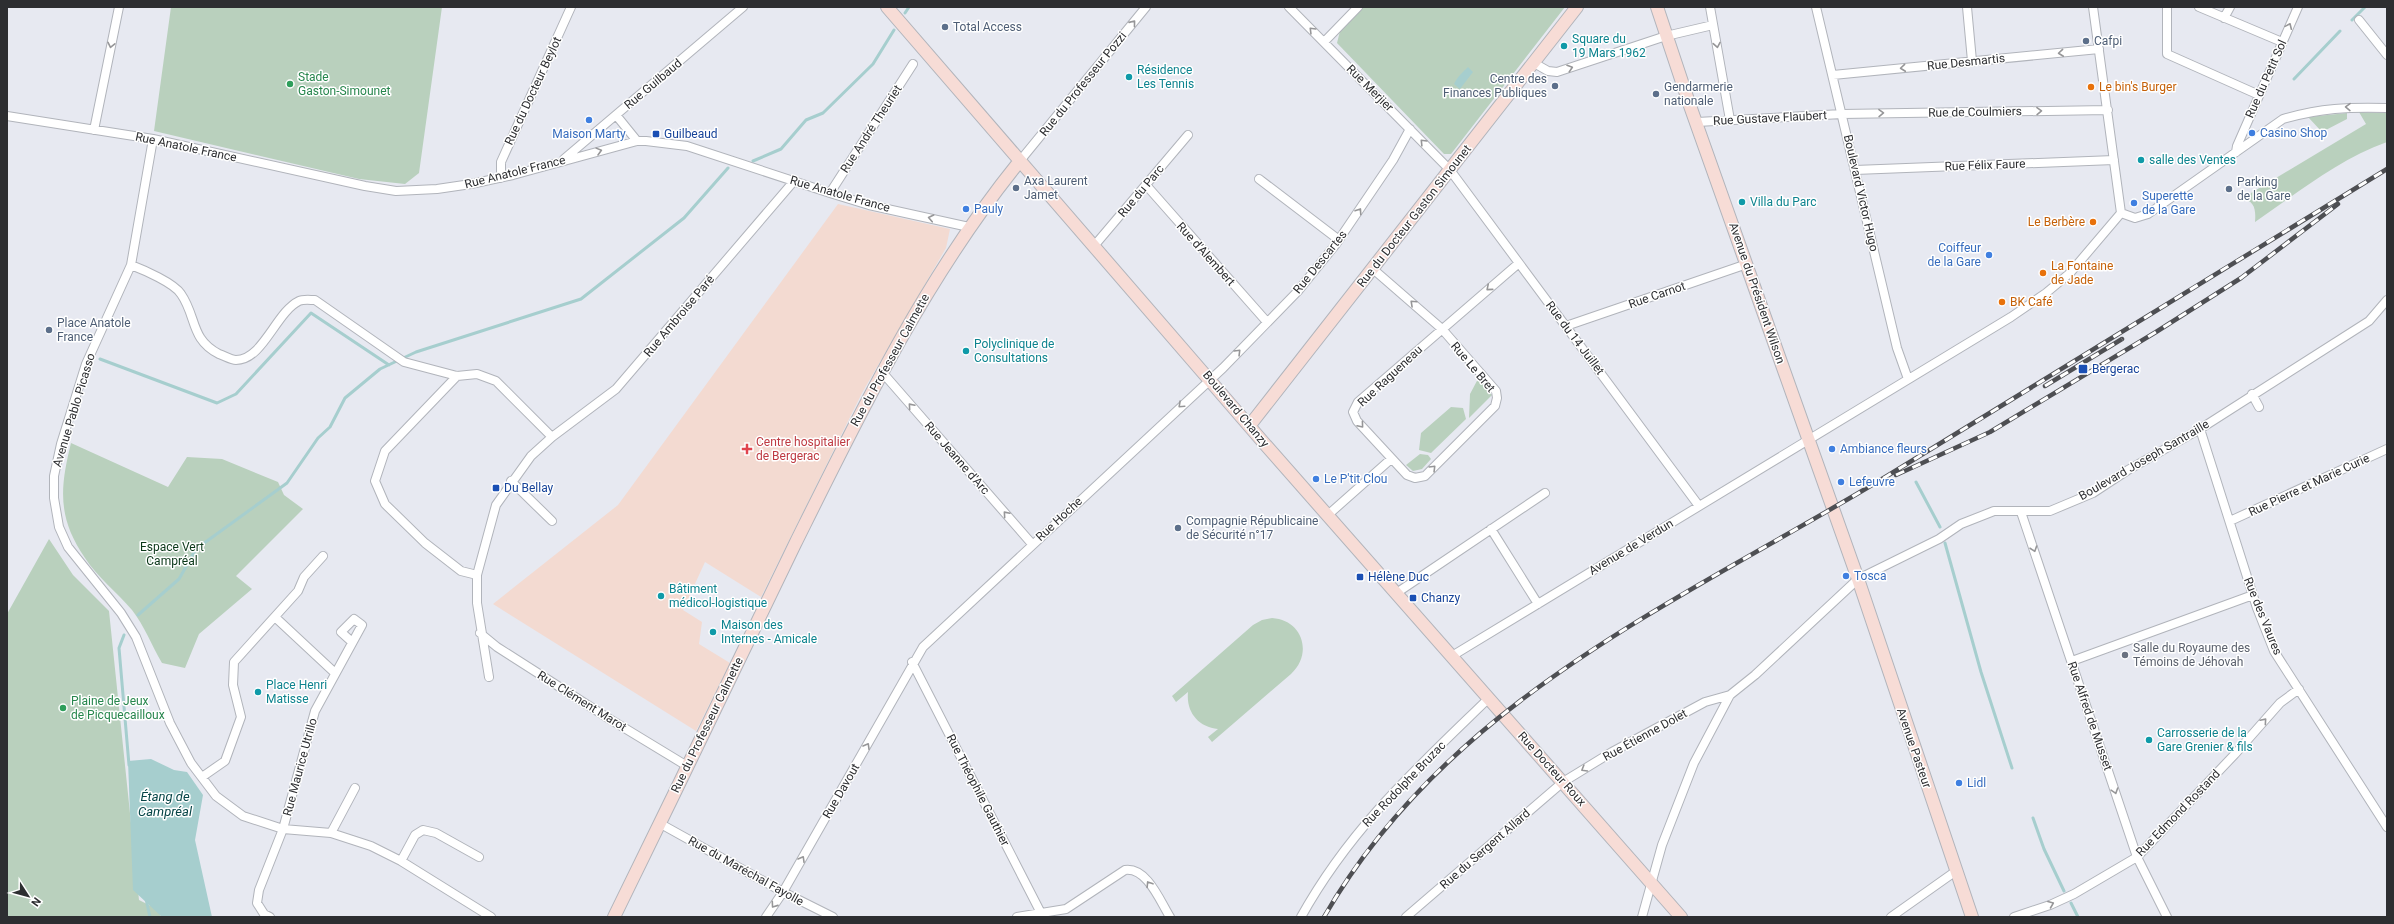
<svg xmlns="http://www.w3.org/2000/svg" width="2394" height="924" font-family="Roboto,sans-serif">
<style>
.medical{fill:#f3dad1}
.green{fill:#b9d0bd}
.water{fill:#a6cece}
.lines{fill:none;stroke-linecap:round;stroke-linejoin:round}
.stream{stroke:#a6cece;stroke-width:3}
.street-casing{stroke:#b1b4bb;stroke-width:10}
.secondary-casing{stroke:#b1b4bb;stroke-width:14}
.street{stroke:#fff;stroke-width:8}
.secondary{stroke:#f7dcd6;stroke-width:12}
.rail-casing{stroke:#4e4f53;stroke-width:4.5}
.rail{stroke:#fff;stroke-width:3;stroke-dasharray:9;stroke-linecap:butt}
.oneway{stroke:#969698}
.service-dot{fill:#5c6f8a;stroke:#fff;stroke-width:1.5}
.culture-dot{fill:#0f9aa8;stroke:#fff;stroke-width:1.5}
.leisure-dot{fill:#2e9e5b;stroke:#fff;stroke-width:1.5}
.food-dot{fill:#e8710a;stroke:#fff;stroke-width:1.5}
.shop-dot{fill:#3f7fe0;stroke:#fff;stroke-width:1.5}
.transit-dot{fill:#1a4fb4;stroke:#fff;stroke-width:1.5}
.health-dot{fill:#e0444e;stroke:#fff;stroke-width:1.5}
.worship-dot{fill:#6b7280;stroke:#fff;stroke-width:1.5}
.labels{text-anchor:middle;stroke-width:3;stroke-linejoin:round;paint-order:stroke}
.service-label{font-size:12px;fill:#4e5e75;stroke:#fff;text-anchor:start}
.culture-label{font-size:12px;fill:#0d838f;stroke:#fff;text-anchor:start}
.street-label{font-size:12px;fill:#2d2e31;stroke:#fff}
.leisure-label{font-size:12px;fill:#27864d;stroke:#fff;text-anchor:start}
.food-label{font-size:12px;fill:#c56008;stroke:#fff;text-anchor:start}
.shop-label{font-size:12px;fill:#366cbe;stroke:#fff;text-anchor:start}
.transit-label{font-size:12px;fill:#164399;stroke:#fff;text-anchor:start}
.health-label{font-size:12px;fill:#be3a42;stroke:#fff;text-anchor:start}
.park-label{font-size:12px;fill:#0a3718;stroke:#fff}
.worship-label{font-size:12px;fill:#5b616d;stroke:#fff;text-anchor:start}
.water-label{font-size:13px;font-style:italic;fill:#054446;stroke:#fff}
</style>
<rect width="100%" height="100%" fill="#e7e9f1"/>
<path class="medical" d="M838 204 950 229 946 248 862 393 761 597 705 562 683 610 702 622 699 644 730 663 696 731 493 604 618 505Z"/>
<path class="green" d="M171 7H442L419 173 405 184 359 179 154 131Z
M1363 7H1565L1451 154H1444L1337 43 1340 31Z
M2359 112 2387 113V142C2339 159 2296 194 2255 222 2256 210 2255 200 2241 199L2366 124Z
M2347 113V119L2322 132 2308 117Z
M1478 379 1492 395 1469 418 1470 394Z
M1451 407 1463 408 1466 419 1431 453 1419 450 1421 433Z
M71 443 168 487 187 457 222 459 278 482 284 495 303 509 236 576 252 589 199 634 185 668 162 663C152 646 144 625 132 610 117 592 97 577 85 558 57 517 60 488 71 443Z
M1420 454 1428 455 1431 459 1422 469 1413 471 1406 465Z
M49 539 73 575 109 611 139 900 159 910 161 917H7V614Z
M1272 618C1303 620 1313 654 1291 674L1212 742 1208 737 1218 729C1198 727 1186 712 1188 692L1176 702 1172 696 1253 625 1262 620Z"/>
<path class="water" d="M1468 67 1473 72 1460 89 1454 84C1458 76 1462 73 1468 67Z
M151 759 174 770 187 772 203 795 195 840 212 917H162L133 890 128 761Z"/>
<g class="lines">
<path class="stream" d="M905 13 909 7
M2352 20 2365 7
M2294 79 2340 31
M753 161 781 149 806 120 823 113 873 64 894 30
M100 359 217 403 236 394 311 313 389 365
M1916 482 1940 527
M1945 543 1981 672 2012 768
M138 615 179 579 196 549 287 483 318 438 330 427 345 398 380 369 416 352 581 299 684 218 728 168
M124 635 119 648 129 765
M2033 818 2044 849 2064 891
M146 899 150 917
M2071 903 2078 917"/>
<defs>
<path id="street" d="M1289 7 1450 170 1699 506
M1710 7 1730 120
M1816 7 1897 348 1908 379
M1967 7 1972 61
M2093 7 2121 213
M2167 7V54L2259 95
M2199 7 2282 42
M2224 18 2230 7
M2359 20 2387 55
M1324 42 1358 7
M1534 63 1548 71 1557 72 1666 36 1713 25
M1833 75 2099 49
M616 115 637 141
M7 116 153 139 365 186 396 191 437 189 471 184 513 175 637 141H646L687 146 830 193 869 205 969 227
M1697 122 1842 114 2108 110
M94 130 119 7
M153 139 131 265 86 364 61 444 54 476V498L59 527 68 547 121 613 136 637 170 723 191 763 216 796 243 816 283 829 331 833 371 846 401 861 491 917
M2236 152 2237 146 2298 7
M564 159 743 7
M1019 162 1146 7
M1855 170 2114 160
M501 178V162L571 7
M1259 179 1339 240
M1146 185 1267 322
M830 193 913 64
M2121 213 2135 218 2148 214 2283 119C2321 108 2348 107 2387 108
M1094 246 1188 135
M131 265C144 270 174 283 181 294 197 317 190 339 219 354 225 356 231 360 236 360 263 360 276 312 299 301 303 299 310 300 315 300L404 362 457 376 477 374 496 381 552 437
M1373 269 1442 329 1496 391 1497 398 1495 406 1425 476 1415 478 1407 475 1357 421 1353 412 1358 402 1519 263
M1566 326 1747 264
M882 372 1032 544
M457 376 385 451 375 481 385 504 425 543 461 571 477 575
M2252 394 2259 407
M2200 429 2257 608 2274 651 2387 827
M511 481 552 521
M2021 512 2137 857 2167 917
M1329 514 1391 459
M2230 521 2387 449
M1491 529 1538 604
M1398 592 1545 493
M276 618 335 673
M480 633 497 647 608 718 687 766
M1452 656 2011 317 2046 293 2070 273 2121 213
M2072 661 2253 595
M912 662 1043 917
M489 677 477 603V575L496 505 531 456 552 437 616 389 794 181
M202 777 225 761 241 717 233 685 234 662 298 591 304 577 323 556
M659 823 783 892 833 917
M331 833 355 788
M401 861 415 835 423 830 436 833 479 857
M270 917 264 914 257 903 259 890 283 829 315 711 362 625 354 619 341 632 352 642
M766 917 783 892 923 647 1223 368 1298 291 1336 244 1393 160 1410 129
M1017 917 1066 909 1125 870C1147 867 1160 901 1170 917
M1301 917C1351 827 1417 768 1489 698
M1406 917 1563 782 1612 752 1705 702 1730 695
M1642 917 1662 845 1694 763 1730 695 1755 675 1858 579 1939 539 1961 524 1994 511H2050L2093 493 2128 470 2200 429 2369 321 2387 300
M1891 917 1956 871
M2014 917 2050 905 2074 894 2137 857 2235 754 2280 703 2299 689"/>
<path id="secondary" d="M887 7 1263 442 1681 917
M1657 7 1689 103 1858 579 1972 917
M1250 425 1577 7
M614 917C675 793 735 668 795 544 861 411 925 278 1019 162"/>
</defs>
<use href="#street" class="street-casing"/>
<use href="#secondary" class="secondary-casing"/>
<use href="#street" class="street"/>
<use href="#secondary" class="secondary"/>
<defs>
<path id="rail" d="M2045 386 2122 339
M1896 475 1990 432 2156 332 2241 278 2338 204
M1324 917C1450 698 1681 601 1887 476 2054 374 2220 271 2387 169"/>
</defs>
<use href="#rail" class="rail-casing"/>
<use href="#rail" class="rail"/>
</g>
<defs><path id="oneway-chevron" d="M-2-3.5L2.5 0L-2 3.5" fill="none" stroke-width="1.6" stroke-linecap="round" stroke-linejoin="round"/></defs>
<g class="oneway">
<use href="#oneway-chevron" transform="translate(1133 23) rotate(-51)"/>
<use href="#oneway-chevron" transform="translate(2289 26) rotate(-66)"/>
<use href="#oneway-chevron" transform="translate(1312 30) rotate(-135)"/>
<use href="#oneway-chevron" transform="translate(111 45) rotate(102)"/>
<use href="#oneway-chevron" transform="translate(1717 45) rotate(80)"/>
<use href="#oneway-chevron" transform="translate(2061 53) rotate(174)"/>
<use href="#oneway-chevron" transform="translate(1570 68) rotate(-18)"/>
<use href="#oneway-chevron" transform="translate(1903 68) rotate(174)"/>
<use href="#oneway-chevron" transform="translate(2348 107) rotate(-179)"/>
<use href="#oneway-chevron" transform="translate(2039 111) rotate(-1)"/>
<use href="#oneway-chevron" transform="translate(1881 113) rotate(-1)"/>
<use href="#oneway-chevron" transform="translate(1423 142) rotate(-134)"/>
<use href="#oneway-chevron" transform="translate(599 151) rotate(-15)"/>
<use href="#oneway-chevron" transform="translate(1359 211) rotate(-56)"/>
<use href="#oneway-chevron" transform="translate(931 218) rotate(-168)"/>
<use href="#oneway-chevron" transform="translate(1489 288) rotate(139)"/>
<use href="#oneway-chevron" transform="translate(1413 303) rotate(-137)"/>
<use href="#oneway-chevron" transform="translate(1238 352) rotate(-45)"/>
<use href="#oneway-chevron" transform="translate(1181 405) rotate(137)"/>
<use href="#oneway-chevron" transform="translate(911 406) rotate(-131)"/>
<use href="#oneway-chevron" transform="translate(1361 425) rotate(50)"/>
<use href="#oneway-chevron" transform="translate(1433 468) rotate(-45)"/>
<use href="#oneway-chevron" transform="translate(1006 514) rotate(-131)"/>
<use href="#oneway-chevron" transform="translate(2034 549) rotate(71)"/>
<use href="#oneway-chevron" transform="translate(2264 721) rotate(-49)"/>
<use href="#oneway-chevron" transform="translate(867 746) rotate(-60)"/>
<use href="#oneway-chevron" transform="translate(1584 769) rotate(149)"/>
<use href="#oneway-chevron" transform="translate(2115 791) rotate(72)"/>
<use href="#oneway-chevron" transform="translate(802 859) rotate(-60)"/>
<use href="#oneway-chevron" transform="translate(1149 884) rotate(-122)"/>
<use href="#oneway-chevron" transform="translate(2051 904) rotate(-22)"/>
<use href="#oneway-chevron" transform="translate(774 905) rotate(125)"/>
</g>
<g class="service-dot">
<circle cx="945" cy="27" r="4"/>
<circle cx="2086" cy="41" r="4"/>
<circle cx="1555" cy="86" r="4"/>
<circle cx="1656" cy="94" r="4"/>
<circle cx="1016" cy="188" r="4"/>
<circle cx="2229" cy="189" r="4"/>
<circle cx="49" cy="330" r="4"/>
<circle cx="1178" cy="528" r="4"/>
</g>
<g class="culture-dot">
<circle cx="1564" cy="46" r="4"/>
<circle cx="1129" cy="77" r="4"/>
<circle cx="2141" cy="160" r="4"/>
<circle cx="1742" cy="202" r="4"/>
<circle cx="966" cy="351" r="4"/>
<circle cx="661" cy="596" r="4"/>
<circle cx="713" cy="632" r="4"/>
<circle cx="258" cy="692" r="4"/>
<circle cx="2149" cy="740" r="4"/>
</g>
<g class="leisure-dot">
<circle cx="290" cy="84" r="4"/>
<circle cx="63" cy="708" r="4"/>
</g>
<g class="food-dot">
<circle cx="2091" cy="87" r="4"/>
<circle cx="2093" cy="222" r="4"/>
<circle cx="2043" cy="273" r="4"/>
<circle cx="2002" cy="302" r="4"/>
</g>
<g class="shop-dot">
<circle cx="589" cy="120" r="4"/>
<circle cx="2252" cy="133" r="4"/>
<circle cx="2134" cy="203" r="4"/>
<circle cx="966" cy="209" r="4"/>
<circle cx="1989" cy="255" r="4"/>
<circle cx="1832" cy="449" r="4"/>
<circle cx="1316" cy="479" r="4"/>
<circle cx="1841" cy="482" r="4"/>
<circle cx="1846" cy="576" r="4"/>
<circle cx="1959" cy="783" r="4"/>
</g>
<g class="transit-dot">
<rect x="652" y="130" width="8" height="8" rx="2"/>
<rect x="2078" y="364" width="10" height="10" rx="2"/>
<rect x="492" y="484" width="8" height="8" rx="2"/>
<rect x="1356" y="573" width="8" height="8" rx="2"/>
<rect x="1409" y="594" width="8" height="8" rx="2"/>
</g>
<path class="health-dot" d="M745 443h4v4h4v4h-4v4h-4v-4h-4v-4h4z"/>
<circle class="worship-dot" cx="2125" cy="655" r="4"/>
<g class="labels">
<g class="service-label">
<text x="953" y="31">Total Access</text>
<text x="2094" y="45">Cafpi</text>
<text x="1547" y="83" text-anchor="end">Centre des<tspan x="1547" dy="14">Finances Publiques</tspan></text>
<text x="1664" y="91">Gendarmerie<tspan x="1664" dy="14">nationale</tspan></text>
<text x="1024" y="185">Axa Laurent<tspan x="1024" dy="14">Jamet</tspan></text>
<text x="2237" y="186">Parking<tspan x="2237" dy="14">de la Gare</tspan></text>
<text x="57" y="327">Place Anatole<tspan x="57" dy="14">France</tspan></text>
<text x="1186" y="525">Compagnie Républicaine<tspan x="1186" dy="14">de Sécurité n°17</tspan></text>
</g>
<g class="culture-label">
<text x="1572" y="43">Square du<tspan x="1572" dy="14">19 Mars 1962</tspan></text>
<text x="1137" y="74">Résidence<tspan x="1137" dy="14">Les Tennis</tspan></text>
<text x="2149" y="164">salle des Ventes</text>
<text x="1750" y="206">Villa du Parc</text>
<text x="974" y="348">Polyclinique de<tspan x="974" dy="14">Consultations</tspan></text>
<text x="669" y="593">Bâtiment<tspan x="669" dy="14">médicol-logistique</tspan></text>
<text x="721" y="629">Maison des<tspan x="721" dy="14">Internes - Amicale</tspan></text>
<text x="266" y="689">Place Henri<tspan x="266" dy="14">Matisse</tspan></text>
<text x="2157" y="737">Carrosserie de la<tspan x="2157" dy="14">Gare Grenier &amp; fils</tspan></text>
</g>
<g class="street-label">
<text transform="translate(1966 62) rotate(-6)" y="4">Rue Desmartis</text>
<text transform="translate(2266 79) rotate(-66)" y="4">Rue du Petit Sol</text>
<text transform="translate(653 84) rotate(-40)" y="4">Rue Guilbaud</text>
<text transform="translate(1083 84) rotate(-51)" y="4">Rue du Professeur Pozzi</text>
<text transform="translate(1370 88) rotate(45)" y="4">Rue Merjier</text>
<text transform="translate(533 91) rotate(-65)" y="4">Rue du Docteur Beylot</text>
<text transform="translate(1975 112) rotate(-1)" y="4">Rue de Coulmiers</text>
<text transform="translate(1770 118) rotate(-3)" y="4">Rue Gustave Flaubert</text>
<text transform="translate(871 129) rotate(-57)" y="4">Rue André Theuriet</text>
<text transform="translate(186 147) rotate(12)" y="4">Rue Anatole France</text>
<text transform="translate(1985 165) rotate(-2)" y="4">Rue Félix Faure</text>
<text transform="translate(515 172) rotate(-14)" y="4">Rue Anatole France</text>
<text transform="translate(1141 191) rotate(-50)" y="4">Rue du Parc</text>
<text transform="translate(1861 193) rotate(77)" y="4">Boulevard Victor Hugo</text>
<text transform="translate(840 194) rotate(16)" y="4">Rue Anatole France</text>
<text transform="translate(1414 216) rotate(-52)" y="4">Rue du Docteur Gaston Simounet</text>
<text transform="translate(1206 254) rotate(48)" y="4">Rue d'Alembert</text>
<text transform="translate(1320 262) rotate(-51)" y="4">Rue Descartes</text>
<text transform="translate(1757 293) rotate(71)" y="4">Avenue du Président Wilson</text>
<text transform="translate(1657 295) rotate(-19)" y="4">Rue Carnot</text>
<text transform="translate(679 316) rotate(-50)" y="4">Rue Ambroise Paré</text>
<text transform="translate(1575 338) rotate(53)" y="4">Rue du 14 Juillet</text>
<text transform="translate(890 360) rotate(-61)" y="4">Rue du Professeur Calmette</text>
<text transform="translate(1473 367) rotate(50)" y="4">Rue Le Bret</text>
<text transform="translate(1390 376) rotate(-43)" y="4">Rue Ragueneau</text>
<text transform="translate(1236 409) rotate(50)" y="4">Boulevard Chanzy</text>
<text transform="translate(74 410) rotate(-73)" y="4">Avenue Pablo Picasso</text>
<text transform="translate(957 458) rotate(49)" y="4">Rue Jeanne d'Arc</text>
<text transform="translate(2144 460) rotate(-30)" y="4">Boulevard Joseph Santraille</text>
<text transform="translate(2309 485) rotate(-25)" y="4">Rue Pierre et Marie Curie</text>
<text transform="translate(1059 519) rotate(-43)" y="4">Rue Hoche</text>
<text transform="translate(1631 547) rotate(-31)" y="4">Avenue de Verdun</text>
<text transform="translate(2263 616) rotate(68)" y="4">Rue des Vaures</text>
<text transform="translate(582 701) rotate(32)" y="4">Rue Clément Marot</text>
<text transform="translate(2090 716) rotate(71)" y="4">Rue Alfred de Musset</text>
<text transform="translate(707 725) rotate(-64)" y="4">Rue du Professeur Calmette</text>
<text transform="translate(1645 735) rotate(-29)" y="4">Rue Étienne Dolet</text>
<text transform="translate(1914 748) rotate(71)" y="4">Avenue Pasteur</text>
<text transform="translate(300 767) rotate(-75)" y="4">Rue Maurice Utrillo</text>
<text transform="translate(1552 769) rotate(48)" y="4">Rue Docteur Roux</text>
<text transform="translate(1404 784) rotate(-46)" y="4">Rue Rodolphe Bruzac</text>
<text transform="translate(978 790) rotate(63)" y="4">Rue Théophile Gauthier</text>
<text transform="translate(841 791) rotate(-60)" y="4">Rue Davout</text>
<text transform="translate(2178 813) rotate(-46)" y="4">Rue Edmond Rostand</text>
<text transform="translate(1485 849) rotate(-41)" y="4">Rue du Sergent Allard</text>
<text transform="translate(746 871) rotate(29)" y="4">Rue du Maréchal Fayolle</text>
</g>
<g class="leisure-label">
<text x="298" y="81">Stade<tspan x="298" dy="14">Gaston-Simounet</tspan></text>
<text x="71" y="705">Plaine de Jeux<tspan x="71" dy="14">de Picquecailloux</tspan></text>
</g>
<g class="food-label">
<text x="2099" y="91">Le bin's Burger</text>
<text x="2085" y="226" text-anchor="end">Le Berbère</text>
<text x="2051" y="270">La Fontaine<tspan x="2051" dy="14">de Jade</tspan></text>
<text x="2010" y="306">BK Café</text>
</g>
<g class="shop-label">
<text x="2260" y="137">Casino Shop</text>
<text x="589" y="138" text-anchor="middle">Maison Marty</text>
<text x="2142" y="200">Superette<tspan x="2142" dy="14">de la Gare</tspan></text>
<text x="974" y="213">Pauly</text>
<text x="1981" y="252" text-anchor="end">Coiffeur<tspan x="1981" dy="14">de la Gare</tspan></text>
<text x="1840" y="453">Ambiance fleurs</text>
<text x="1324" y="483">Le P'tit Clou</text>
<text x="1849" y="486">Lefeuvre</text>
<text x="1854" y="580">Tosca</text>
<text x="1967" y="787">Lidl</text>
</g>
<g class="transit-label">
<text x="664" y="138">Guilbeaud</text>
<text x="2092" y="373">Bergerac</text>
<text x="504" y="492">Du Bellay</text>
<text x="1368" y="581">Hélène Duc</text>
<text x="1421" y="602">Chanzy</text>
</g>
<g class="health-label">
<text x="756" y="446">Centre hospitalier<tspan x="756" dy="14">de Bergerac</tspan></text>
</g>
<g class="park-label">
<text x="172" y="551">Espace Vert<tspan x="172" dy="14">Campréal</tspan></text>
</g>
<g class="worship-label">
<text x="2133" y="652">Salle du Royaume des<tspan x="2133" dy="14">Témoins de Jéhovah</tspan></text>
</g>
<g class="water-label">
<text x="165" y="801">Étang de<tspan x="165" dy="15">Campréal</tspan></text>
</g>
</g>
<rect width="2394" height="924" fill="none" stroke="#2d2e31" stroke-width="16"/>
<g transform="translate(28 896) rotate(126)" stroke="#ffffff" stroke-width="3" paint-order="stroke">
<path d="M0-3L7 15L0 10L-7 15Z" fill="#2d2e31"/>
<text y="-6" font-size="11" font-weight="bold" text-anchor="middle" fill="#2d2e31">N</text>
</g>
</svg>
